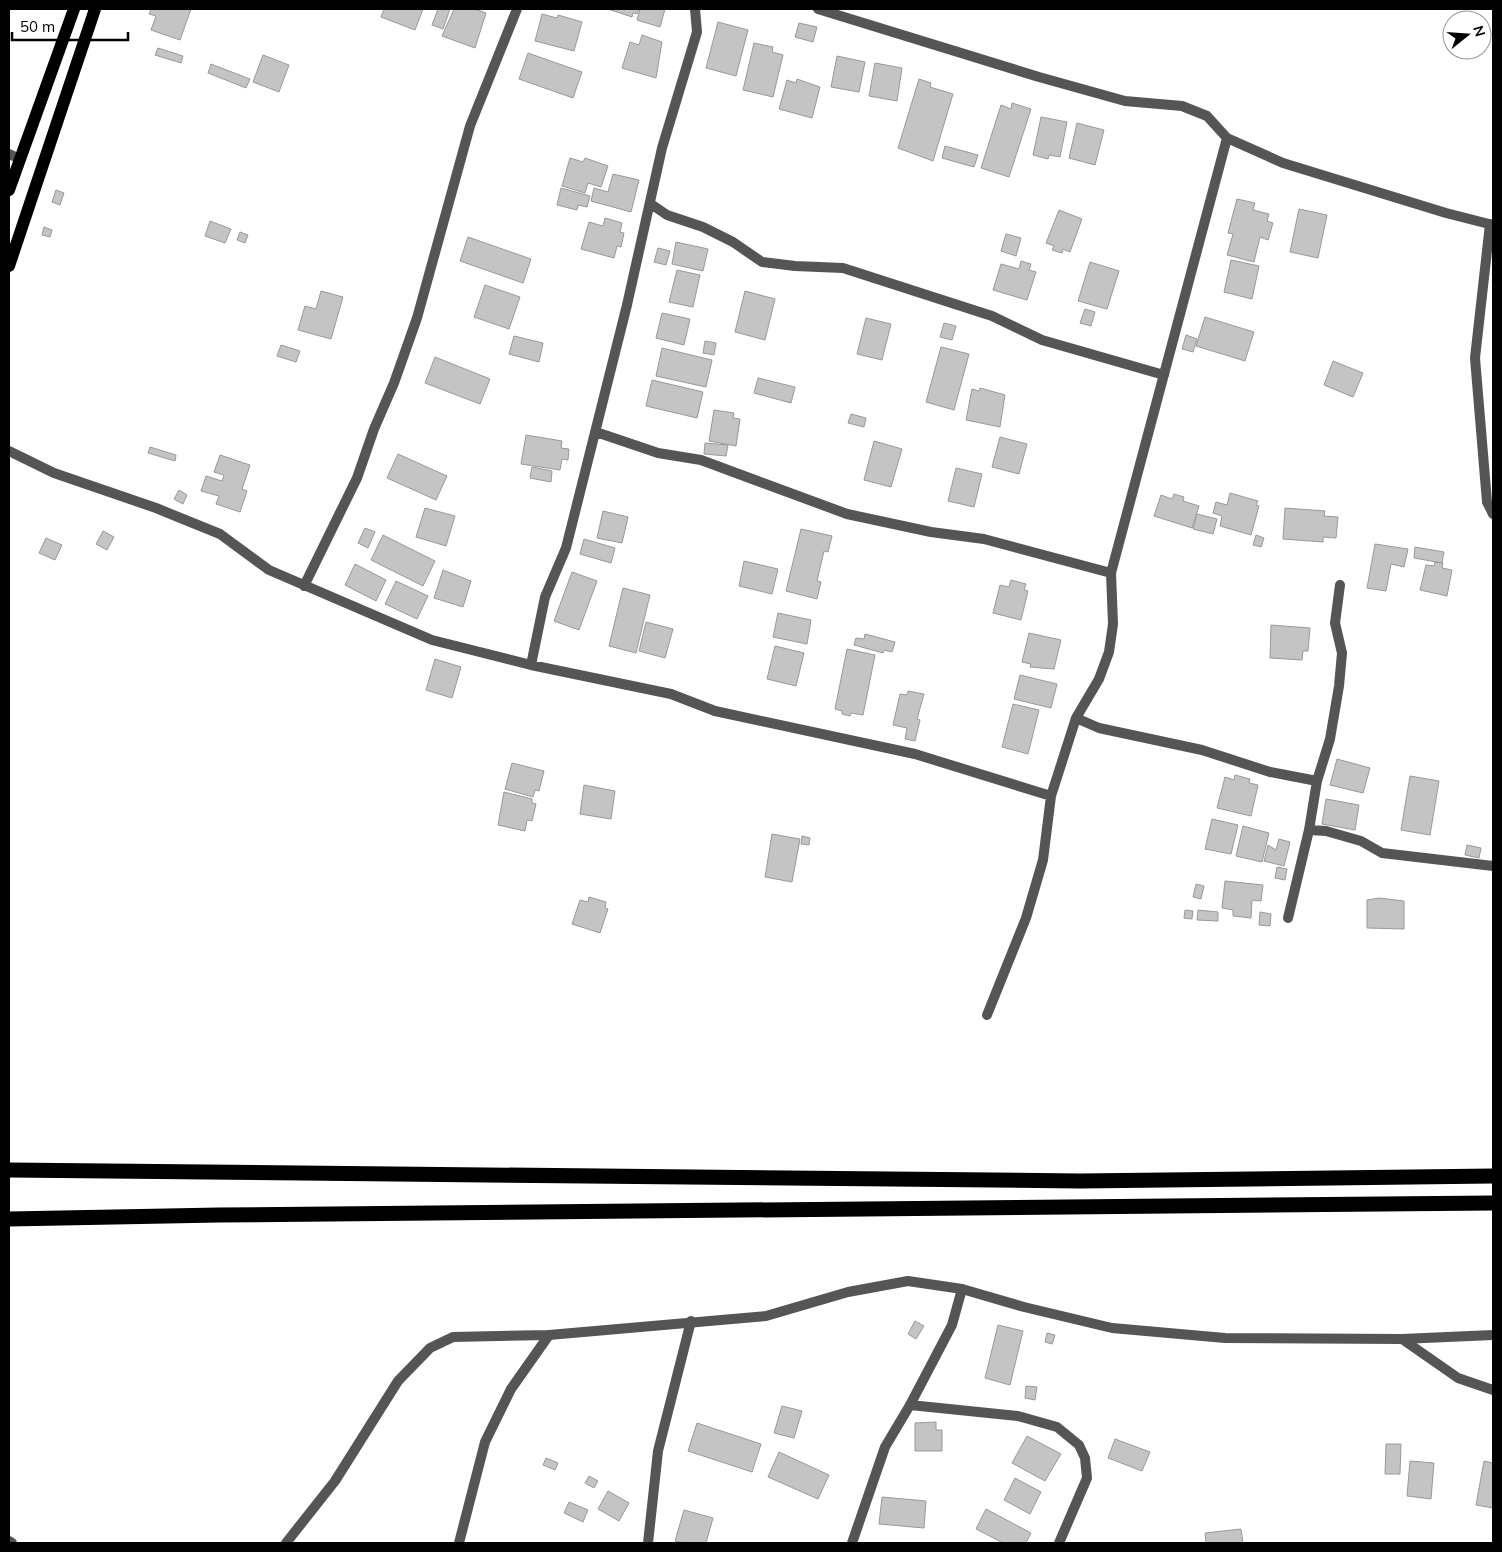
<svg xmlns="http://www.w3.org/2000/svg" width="1502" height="1552" font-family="Mulish,sans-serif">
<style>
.building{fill:#c4c4c4;stroke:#999}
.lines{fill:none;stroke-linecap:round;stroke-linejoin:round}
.minor{stroke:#555;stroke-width:10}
.tertiary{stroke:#555;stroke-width:10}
.primary{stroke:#000;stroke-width:12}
.motorway{stroke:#000;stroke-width:15}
</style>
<rect width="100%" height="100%" fill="#fff"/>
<path class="building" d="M151 9H191L180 40 151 30 156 16 149 14Z
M384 9H423L415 30 381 17Z
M438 9H450L443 29 432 25Z
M454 9H475L486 13 475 48 442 36Z
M608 9H639L637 14 633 13 632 17Z
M640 9H665L660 27 637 20Z
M542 14 557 18 558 15 582 22 574 51 535 41Z
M718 22 748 30 736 76 706 68Z
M799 23 817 27 813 42 795 37Z
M642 35 662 42 656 78 622 68 630 42 639 45Z
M754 43 773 47 772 52 783 55 773 97 743 90Z
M158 48 183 56 181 63 155 55Z
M528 53 582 72 573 98 519 79Z
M263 55 289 65 279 92 253 82Z
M837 56 865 62 859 92 831 87Z
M875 63 902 68 897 101 869 96Z
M211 64 250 79 246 88 208 73Z
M797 79 820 87 812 118 779 109 787 80 796 83Z
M919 79 931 83 930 87 953 94 933 161 898 148Z
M1012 103 1031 109 1009 177 981 168 1001 105 1011 109Z
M1041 117 1067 122 1060 157 1049 155 1048 159 1033 155Z
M1077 123 1104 130 1095 165 1069 158Z
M945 146 978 155 974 167 942 158Z
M570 158 583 162 585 158 608 166 601 187 588 183 585 193 562 186Z
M613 174 639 180 631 212 591 201 594 188 608 192Z
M561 188 590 196 587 207 578 205 577 210 557 205Z
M56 190 64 193 60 205 52 202Z
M1237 199 1255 203 1253 210 1269 214 1267 221 1273 223 1268 240 1260 237 1254 262 1227 255 1233 234 1228 233Z
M1299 209 1327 215 1318 258 1290 252Z
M1059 210 1082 219 1070 252 1063 249 1062 253 1052 250 1054 246 1046 243Z
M605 218 622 223 620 232 624 233 621 247 617 246 614 258 581 249 589 222 603 226Z
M210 221 231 229 225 243 205 236Z
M44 227 52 230 50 237 42 235Z
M240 232 248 235 245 243 237 240Z
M1006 234 1021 238 1016 256 1001 251Z
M468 237 531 259 523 283 460 261Z
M676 242 708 249 703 271 672 264Z
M658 248 670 251 666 265 654 262Z
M1231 260 1259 266 1252 299 1224 292Z
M1021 261 1031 264 1029 270 1036 272 1027 300 993 290 1001 264 1019 269Z
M1090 262 1119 271 1107 309 1078 301Z
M677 270 700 275 693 307 669 302Z
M485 285 520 297 509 329 474 317Z
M321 291 343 297 331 339 298 330 305 306 316 309Z
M745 291 775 299 765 340 735 332Z
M1085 309 1095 312 1091 326 1080 323Z
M662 313 690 319 684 345 656 338Z
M1205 317 1254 332 1245 361 1196 346Z
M866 318 891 324 882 360 857 354Z
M944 323 956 326 952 340 940 337Z
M1186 335 1197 339 1193 352 1182 349Z
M514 336 543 343 539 362 509 354Z
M705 341 716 343 714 355 703 353Z
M281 345 300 351 296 362 277 356Z
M941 347 969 354 954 410 926 402Z
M662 348 712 360 706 387 656 376Z
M435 357 490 379 480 404 425 383Z
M1333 361 1363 373 1353 397 1324 385Z
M758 378 795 387 791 403 754 393Z
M652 380 703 392 697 418 646 406Z
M980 388 1005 395 1000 427 966 420 972 389 979 391Z
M714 410 734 413 733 418 740 419 736 446 709 441Z
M851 414 866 418 864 427 848 423Z
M526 435 562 441 561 448 569 449 568 460 562 459 560 470 521 464Z
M1000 437 1027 444 1019 474 992 467Z
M874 441 902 449 891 487 864 480Z
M705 443 728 445 726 456 704 454Z
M150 447 176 455 175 461 148 453Z
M398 454 447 476 436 500 387 478Z
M220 455 250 465 242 489 247 491 240 512 216 504 219 496 201 491 206 476 222 481 224 475 214 472Z
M532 467 552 471 551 482 530 478Z
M956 468 982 474 974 507 948 501Z
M179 490 187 495 183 504 174 499Z
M1230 493 1258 501 1256 505 1259 506 1251 535 1220 526 1222 516 1213 513 1216 502 1227 505Z
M1174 494 1184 497 1183 501 1199 506 1192 528 1154 516 1161 495 1172 499Z
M425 508 455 516 446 546 416 537Z
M1285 508 1325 511 1324 516 1338 517 1336 538 1323 537V542L1283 539Z
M603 511 628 517 622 543 597 538Z
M1197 514 1217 519 1213 534 1193 529Z
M365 528 375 532 368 548 358 543Z
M801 529 832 536 828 552 824 551 817 581 821 582 817 599 786 591Z
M103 531 114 537 107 550 96 544Z
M383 535 435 561 423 586 371 560Z
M1256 535 1264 538 1261 547 1253 545Z
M46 538 62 545 55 560 39 553Z
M584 539 615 548 611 563 580 554Z
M1375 544 1408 549 1404 567 1391 564 1386 591 1367 588Z
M1415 547 1444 552 1442 563 1414 558Z
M744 561 778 569 772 594 739 586Z
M1435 562 1443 563 1442 568 1452 570 1447 596 1420 590 1426 565 1434 566Z
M355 564 386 580 376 601 345 585Z
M443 570 471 581 463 607 434 598Z
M572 572 597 581 579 630 554 621Z
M1011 580 1026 584 1024 590 1028 591 1021 620 993 613 1000 585 1009 587Z
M396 581 428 596 417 619 385 604Z
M623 588 650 595 636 653 609 646Z
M778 613 811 620 807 644 773 637Z
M646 622 673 629 665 658 639 651Z
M1271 625 1310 628 1308 651H1303L1302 660 1270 658Z
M1029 633 1061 640 1054 669 1030 667 1031 664 1022 662Z
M865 634 895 642 892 652 884 650 883 653 854 645 856 638 864 639Z
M775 646 804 653 796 686 767 679Z
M847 649 875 655 863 715 851 713 850 716 842 714V711L835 709Z
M435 659 461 667 452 698 426 690Z
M1020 675 1057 684 1051 708 1014 699Z
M908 691 924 694 917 719 920 720 915 741 905 739 907 728 893 725 900 694 907 695Z
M1013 704 1039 710 1028 754 1002 747Z
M1337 759 1370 768 1363 793 1330 785Z
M512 763 544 771 539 791 535 790 533 797 505 789Z
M1235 775 1250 779 1249 783 1258 785 1251 816 1217 808 1225 777 1234 780Z
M1410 776 1439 781 1430 835 1401 830Z
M584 785 615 791 611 819 580 814Z
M504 792 532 799V803L536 804 532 821 527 820 525 831 498 825Z
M1326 799 1359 805 1355 830 1322 824Z
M1212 819 1238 825 1231 854 1205 849Z
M1243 826 1269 833 1262 862 1236 856Z
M772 834 800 839 792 882 765 877Z
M802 836 810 838 809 845 801 844Z
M1279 839 1290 842 1284 866 1264 861 1268 845 1276 850Z
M1467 845 1481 848 1479 858 1465 855Z
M1277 867 1287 869 1285 880 1275 878Z
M1225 881 1263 885 1261 901 1252 900 1251 918 1233 916V910L1222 908Z
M1196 884 1204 886 1201 899 1193 897Z
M589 897 606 902 605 908 608 909 600 933 572 924 580 900 588 902Z
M1379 898 1404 901V929L1367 928V900Z
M1185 910 1193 911 1192 919 1184 918Z
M1198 910 1218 912V921L1197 920Z
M1260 912 1271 914 1270 926 1259 925Z
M915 1321 924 1326 916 1339 908 1334Z
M998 1325 1023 1331 1010 1385 985 1378Z
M1047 1333 1055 1335 1052 1344 1045 1342Z
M1026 1386 1037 1387 1035 1400 1025 1398Z
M782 1406 802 1411 794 1438 774 1433Z
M936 1422V1430H942V1451H915V1423Z
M697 1423 761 1444 752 1472 688 1451Z
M1027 1436 1061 1454 1045 1481 1012 1463Z
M1115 1439 1150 1452 1142 1471 1108 1458Z
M1386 1444H1401L1400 1474H1385Z
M779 1452 829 1475 818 1499 768 1477Z
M546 1458 558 1463 555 1470 543 1465Z
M1410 1461 1434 1463 1431 1499 1407 1496Z
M1484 1461 1493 1463V1508L1476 1505Z
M589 1476 598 1481 594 1488 585 1483Z
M1015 1478 1041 1492 1030 1514 1004 1500Z
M608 1491 629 1503 619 1521 598 1509Z
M882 1497 926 1501 924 1528 879 1524Z
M569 1502 588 1510 583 1522 564 1513Z
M986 1509 1031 1533 1026 1543H1003L976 1529Z
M684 1510 713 1518 706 1543H683L675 1541Z
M1241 1529 1243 1543H1206L1205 1533Z"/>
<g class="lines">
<path class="minor" d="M818 9 1039 77 1125 101 1182 106 1207 116 1227 138 1283 163 1446 213 1493 225
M9 154 20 159
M651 204 667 215 703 227 733 242 762 262 795 266 843 268 992 316 1042 340 1164 375
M1490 224 1475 358 1487 502 1493 514
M596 432 658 453 701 460 847 514 931 532 984 539 1111 573
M9 451 54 473 156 508 220 534 269 570 432 640 531 665 671 694 715 711 915 754 1051 796
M304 586 357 478 374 429 394 383 417 318 470 126 517 9
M531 665 545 597 566 548 627 305 662 148 697 32 695 9
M1076 718 1099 728 1202 750 1270 772 1317 781
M1309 830 1326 831 1361 841 1382 853 1493 866
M1288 918 1309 830 1317 781 1330 739 1339 686 1342 653 1335 623 1340 585
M987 1015 1026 918 1043 860 1051 796 1076 718 1099 679 1109 652 1113 624 1111 573 1227 138
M1402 1339 1458 1378 1493 1390
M910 1405 1018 1416 1057 1427 1079 1445 1085 1458 1087 1478 1059 1543
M459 1543 485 1442 511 1389 549 1335
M648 1543 658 1451 691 1321
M852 1543 885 1447 910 1405 952 1325 962 1289"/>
<path class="tertiary" d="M9 1541 12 1543
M286 1543 335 1481 398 1381 430 1348 453 1337 549 1335 766 1316 848 1292 908 1281 962 1289 1024 1307 1112 1328 1225 1338 1402 1339 1493 1335"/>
<path class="primary" d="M9 190 74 9
M9 266 95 9"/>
<path class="motorway" d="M9 1170 1080 1181 1493 1176
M9 1219 219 1215 1493 1203"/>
</g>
<rect width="1502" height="1552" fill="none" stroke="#000000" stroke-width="20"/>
<g transform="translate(1467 35) rotate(73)"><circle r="24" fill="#ffffff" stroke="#999999"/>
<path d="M0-4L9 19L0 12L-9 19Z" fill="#000000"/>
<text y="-8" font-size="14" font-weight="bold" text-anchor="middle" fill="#000000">N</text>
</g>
<path d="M12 32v8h116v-8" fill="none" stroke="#000000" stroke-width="2.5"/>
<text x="20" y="32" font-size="15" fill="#000000" stroke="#ffffff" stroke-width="4" paint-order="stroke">50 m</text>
</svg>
